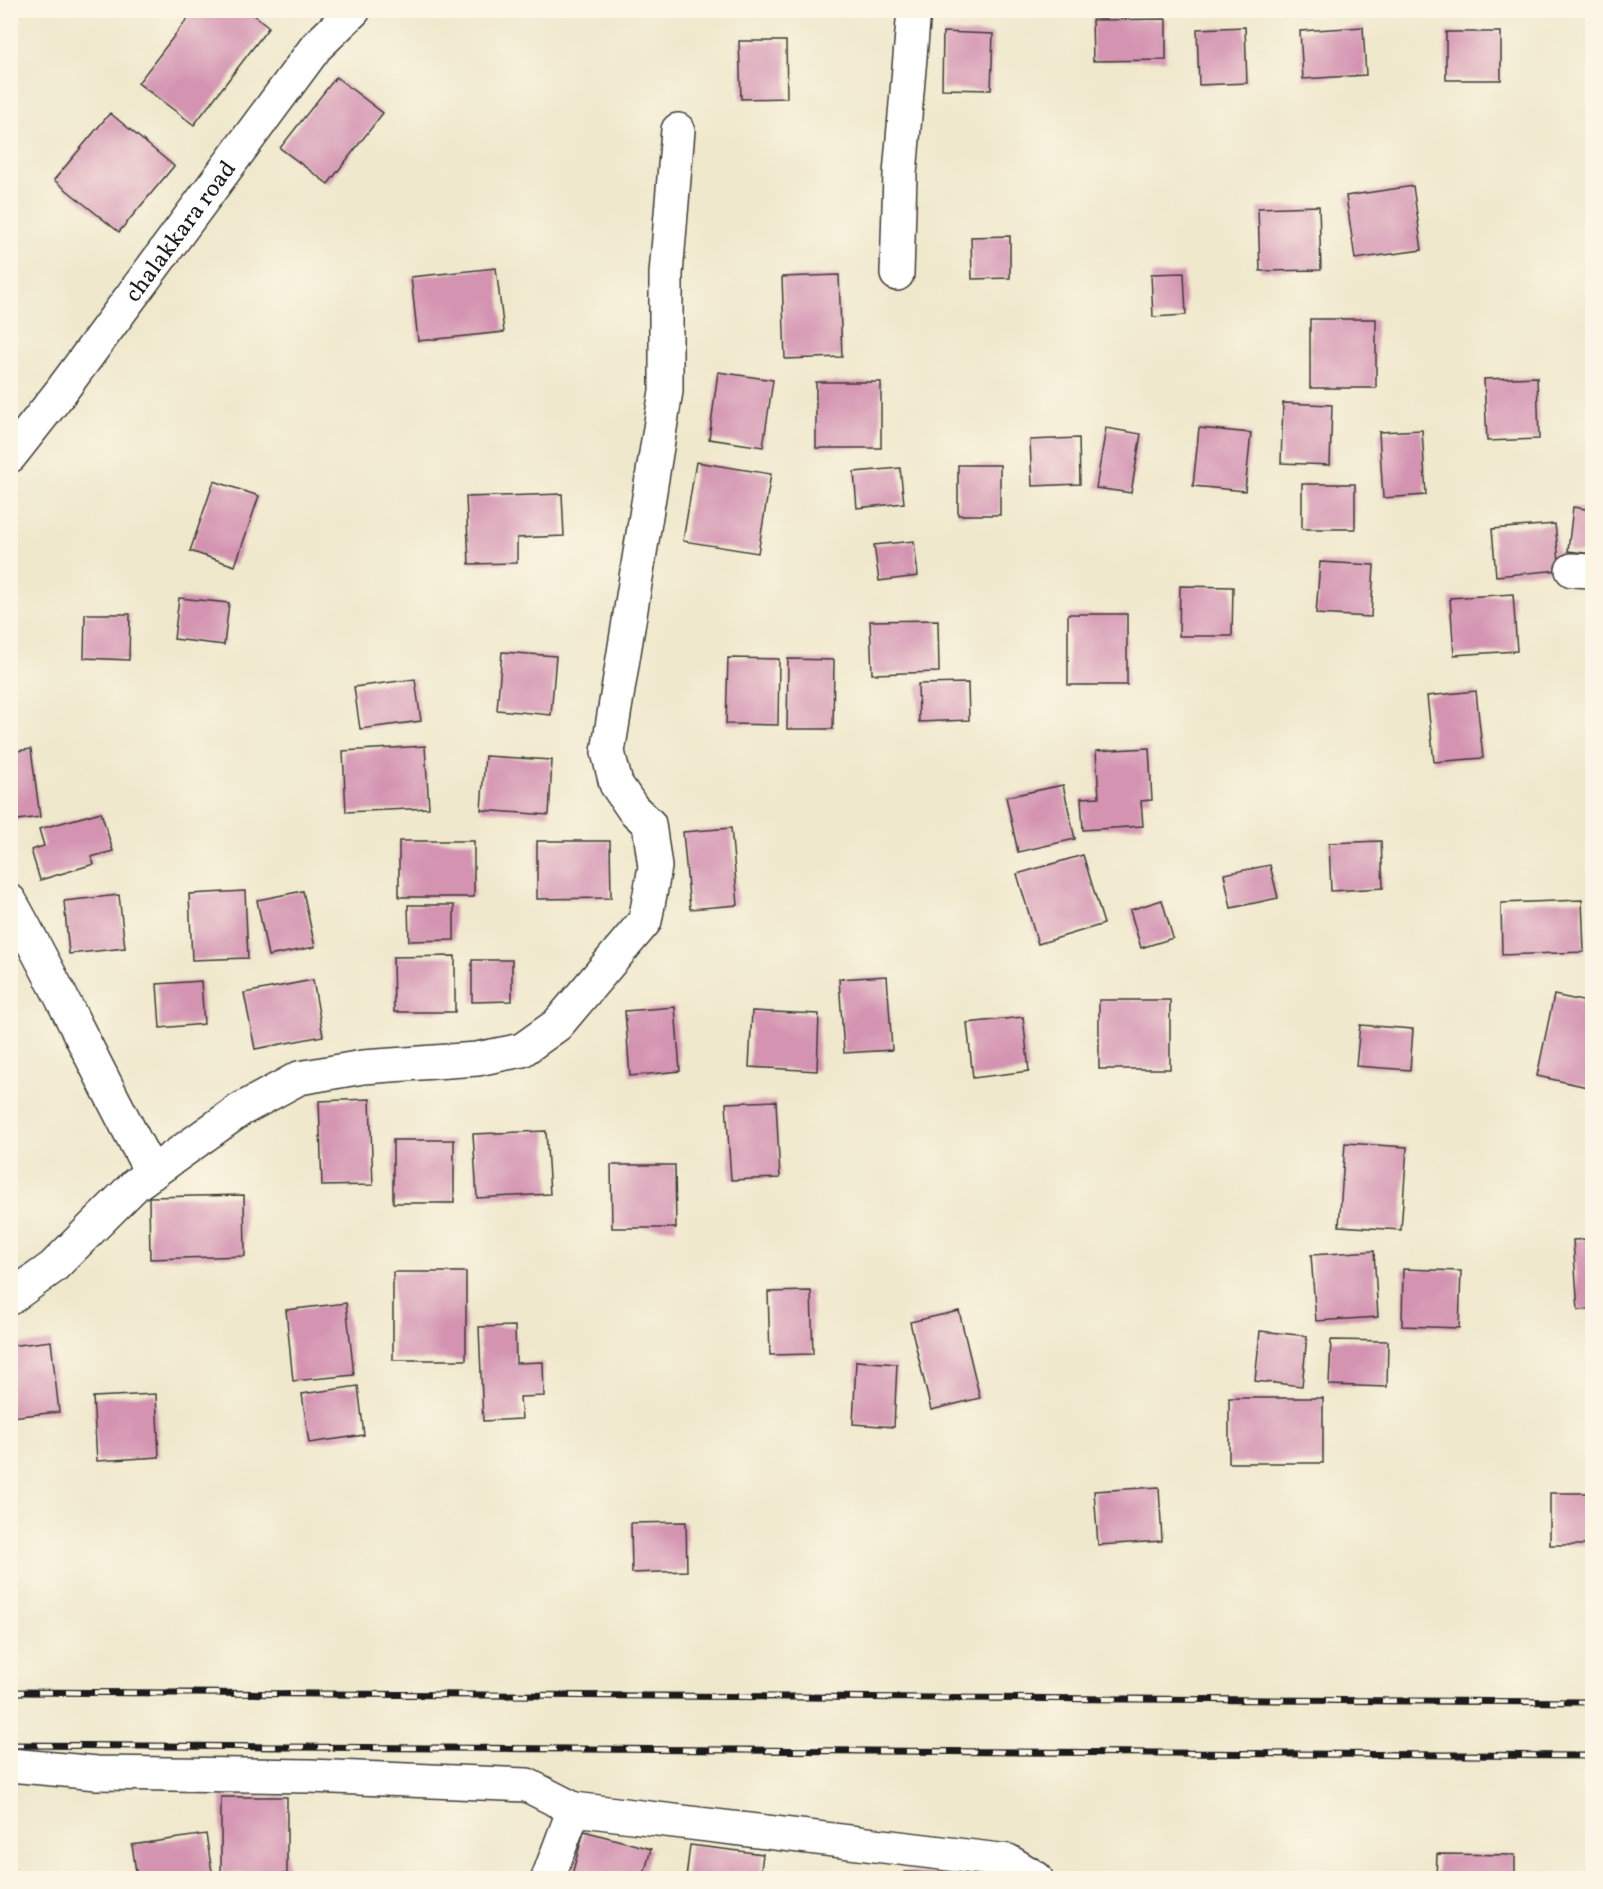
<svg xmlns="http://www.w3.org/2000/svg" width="1603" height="1889" font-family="Vollkorn,serif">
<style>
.building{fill:#d393b1}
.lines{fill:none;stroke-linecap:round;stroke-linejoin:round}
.minor-casing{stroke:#3c3b36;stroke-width:36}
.secondary-casing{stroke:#3c3b36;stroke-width:36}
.minor{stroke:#fff;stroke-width:33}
.secondary{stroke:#fff;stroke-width:33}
.rail-casing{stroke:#1c1c1c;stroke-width:7}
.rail{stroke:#fcf5e5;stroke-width:4.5;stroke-dasharray:14;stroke-linecap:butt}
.labels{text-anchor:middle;stroke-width:4.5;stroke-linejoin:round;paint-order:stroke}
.street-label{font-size:24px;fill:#1c1c1c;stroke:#fcf5e5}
</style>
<rect width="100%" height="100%" fill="#fcf5e5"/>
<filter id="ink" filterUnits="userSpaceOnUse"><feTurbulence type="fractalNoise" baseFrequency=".0167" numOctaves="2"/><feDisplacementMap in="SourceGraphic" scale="12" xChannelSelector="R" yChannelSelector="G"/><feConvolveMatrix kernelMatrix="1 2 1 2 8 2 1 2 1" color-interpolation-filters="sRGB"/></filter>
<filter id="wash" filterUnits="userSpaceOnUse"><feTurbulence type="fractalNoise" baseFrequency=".008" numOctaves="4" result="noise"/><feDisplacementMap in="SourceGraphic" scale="24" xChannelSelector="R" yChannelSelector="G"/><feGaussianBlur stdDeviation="1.35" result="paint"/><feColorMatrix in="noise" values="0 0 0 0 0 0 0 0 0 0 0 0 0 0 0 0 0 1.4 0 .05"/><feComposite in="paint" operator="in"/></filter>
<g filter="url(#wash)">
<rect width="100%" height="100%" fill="#efe8cc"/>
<g id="blocks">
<path class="building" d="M194 10H248L269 27 194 125 138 83Z
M1166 19V60L1093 61 1092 20Z
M1245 27 1247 83 1199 85 1197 29Z
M1363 27 1366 75 1303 79 1300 31Z
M943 32 993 34 991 90 942 89Z
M1446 32H1501V80H1446Z
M739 41H786L787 98 741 99Z
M336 77 383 113 328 184 280 148Z
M110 113 174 166 119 232 54 180Z
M1413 186 1422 250 1355 259 1346 196Z
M1319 206 1321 270 1260 271 1258 208Z
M1010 236V278L972 279 971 237Z
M496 268 504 332 418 341 411 277Z
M1184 273 1186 315 1153 317 1151 274Z
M839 275 842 357 785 359 782 277Z
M1310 319H1376V388H1310Z
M718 372 773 380 763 447 709 439Z
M1537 377 1539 439 1487 441 1484 379Z
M816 382H881V448H816Z
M1283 403 1332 405 1330 465 1281 463Z
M1106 428 1141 434 1131 493 1096 488Z
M1199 428 1251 433 1245 491 1193 486Z
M1422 430 1426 495 1383 498 1379 432Z
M1079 438 1080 484 1032 486 1030 440Z
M696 462 771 474 758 553 683 541Z
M958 465H1000V515H958Z
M900 468 904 503 857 508 854 472Z
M214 481 259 496 235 566 190 551Z
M1302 484H1355V529H1302Z
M562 494 564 536 517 538V563L469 564 466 497Z
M1573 507 1592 510V554L1568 551Z
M1555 524 1560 570 1496 576 1492 529Z
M914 541 918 576 879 581 874 545Z
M1320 562 1374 565 1371 617 1316 614Z
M1180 586 1233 587 1232 636H1179Z
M1513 594 1517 651 1454 655 1450 598Z
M179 598 229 603 224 645 174 639Z
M85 614H130L129 660 84 658Z
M1068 614H1127V685H1068Z
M938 620 939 672 872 674 870 621Z
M502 652 556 656 551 715 497 710Z
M728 658 779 659 778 725 726 724Z
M788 659 834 660 833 729H787Z
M415 679 421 721 360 729 354 687Z
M968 683 969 720 919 722 918 684Z
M1476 691 1483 758 1434 762 1427 696Z
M425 746 429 808 346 812 343 751Z
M1149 748 1152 800 1141 801 1143 826 1083 830 1081 798 1099 797 1096 751Z
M31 749 40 817 10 821V752Z
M485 756 552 760 549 815 481 810Z
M1063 785 1075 839 1018 852 1006 797Z
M101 812 113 851 91 857 94 864 40 880 31 850 44 846 39 829Z
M731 828 738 905 690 909 683 832Z
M399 841H474V897H399Z
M537 841H610L611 898 537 899Z
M1381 841 1383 888 1331 891 1329 843Z
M1083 855 1104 924 1038 944 1017 874Z
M1270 865 1278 898 1231 908 1224 874Z
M245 891 248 958 192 960 189 894Z
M303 891 315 947 268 956 257 900Z
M119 895 125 948 69 954 64 901Z
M1162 900 1173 938 1141 948 1130 910Z
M1582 900 1584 952 1502 955 1501 903Z
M408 905H454V940L409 941Z
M455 956V1012H394L393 957Z
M472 960H512V1001L472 1002Z
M887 976 892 1050 844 1053 839 979Z
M313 980 323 1036 255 1049 244 993Z
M201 981 204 1024 160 1028 157 984Z
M1554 995 1592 1003V1088L1537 1076Z
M1099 1000H1170V1069H1099Z
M675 1007 680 1071 630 1076 625 1011Z
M752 1011 819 1014 817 1071 749 1067Z
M1023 1017 1029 1071 973 1078 967 1023Z
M1360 1025 1413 1029 1410 1070 1356 1066Z
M370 1099 373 1185 322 1186 319 1101Z
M776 1101 780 1178 731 1180 726 1103Z
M546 1131 550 1194 477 1198 473 1134Z
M393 1140H454V1203H393Z
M1345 1143 1407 1147 1401 1230 1339 1226Z
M611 1165H675L676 1228H612Z
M244 1195 245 1256 150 1259 149 1197Z
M1592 1239V1309L1578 1310 1573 1240Z
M1374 1251 1378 1317 1316 1321 1311 1255Z
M1403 1269 1461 1271 1459 1328 1402 1326Z
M393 1272H466V1360H393Z
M811 1291 813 1354 770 1355 768 1292Z
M346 1303 354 1375 293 1381 286 1310Z
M959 1311 980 1398 931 1410 910 1322Z
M515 1326 516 1363 543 1362 544 1396 520 1397 522 1419 483 1421 479 1327Z
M1260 1331 1307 1336 1302 1386 1255 1381Z
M1331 1340 1388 1341 1387 1387 1329 1385Z
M51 1341 59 1412 10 1417V1346Z
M856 1361 897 1364 894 1427 853 1424Z
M358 1386 364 1435 309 1443 302 1394Z
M156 1394 159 1457 97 1461 93 1397Z
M1229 1398H1323V1463H1229Z
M1159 1487 1162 1541 1098 1545 1094 1491Z
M1550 1493H1592V1545H1550Z
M686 1522 687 1571 632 1573 631 1523Z
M221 1797H287V1874H221Z
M584 1831 651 1849 643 1878H571Z
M206 1834 213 1878H137L132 1845Z
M690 1845 763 1854 760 1878H686Z
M1437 1854 1515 1855V1878H1436Z
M905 1872 951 1874V1878H904Z"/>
</g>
</g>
<g filter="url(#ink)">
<use href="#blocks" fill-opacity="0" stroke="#3c3b36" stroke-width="1.5"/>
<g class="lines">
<defs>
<path id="minor" d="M897 274 900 174 914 10
M1572 570 1592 571
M10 901C61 991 103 1084 152 1173
M10 1298 53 1267 136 1184 240 1110 299 1078 363 1067 477 1059 522 1050 557 1025 645 921 655 867 649 824 633 809 616 784 608 752 666 391V274L678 130
M10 1765 97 1773 310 1776 527 1785 574 1809
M548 1878 574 1809 1008 1861 1036 1878"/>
<g id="secondary">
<path id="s1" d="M10 456 59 394 316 47 354 10"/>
</g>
</defs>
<use href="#minor" class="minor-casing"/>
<use href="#secondary" class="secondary-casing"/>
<use href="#minor" class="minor"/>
<use href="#secondary" class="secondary"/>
<defs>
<path id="rail" d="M10 1692 1592 1702
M10 1745 1592 1756"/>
</defs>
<use href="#rail" class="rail-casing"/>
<use href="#rail" class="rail"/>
</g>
</g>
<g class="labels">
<g class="street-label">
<text dy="8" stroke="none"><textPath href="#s1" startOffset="282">chalakkara road</textPath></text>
</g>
</g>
<rect width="1603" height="1889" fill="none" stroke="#fcf5e5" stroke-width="36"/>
</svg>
